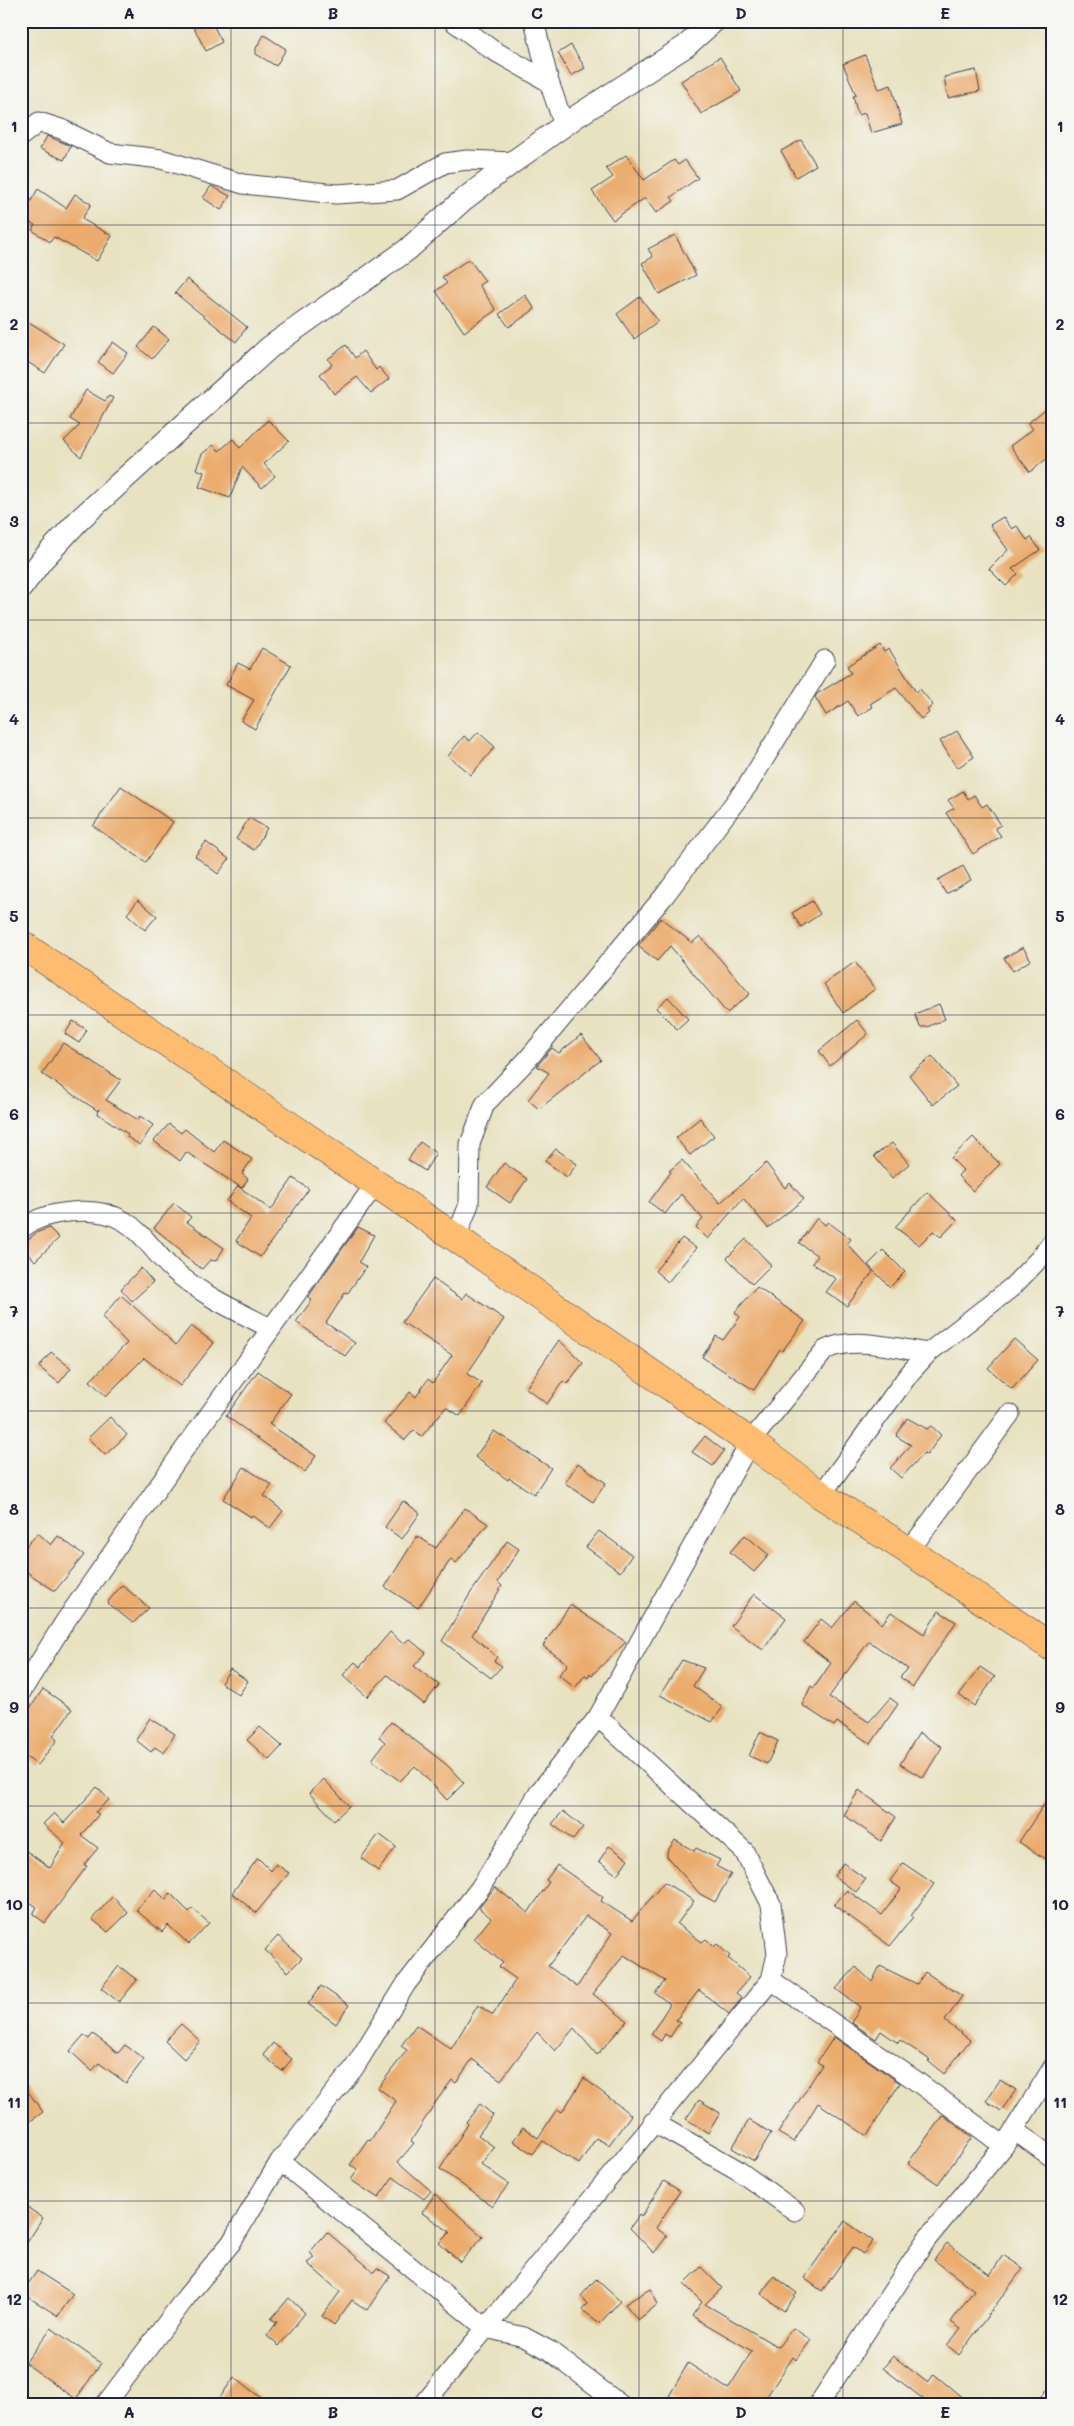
<svg xmlns="http://www.w3.org/2000/svg" width="1074" height="2426" font-family="Mali,sans-serif">
<style>
.building{fill:#ebac6d;fill-rule:evenodd}
.lines{fill:none;stroke-linecap:round;stroke-linejoin:round}
.minor-casing{stroke:#403f4f;stroke-width:21}
.tertiary-casing{stroke:#403f4f;stroke-width:24}
.primary-casing{stroke:#403f4f;stroke-width:29}
.minor{stroke:#fff;stroke-width:19}
.tertiary{stroke:#fff;stroke-width:22}
.primary{stroke:#fdbc70;stroke-width:28}
.grid{fill:none;stroke:#22223b;stroke-width:1;stroke-opacity:0.55}
.neatline{fill:none;stroke:#22223b;stroke-width:2}
.grid-label{font-size:16px;text-anchor:middle;font-weight:bold;fill:#22223b}
</style>
<rect width="100%" height="100%" fill="#f6f6f2"/>
<filter id="ink" filterUnits="userSpaceOnUse"><feTurbulence type="fractalNoise" baseFrequency=".02" numOctaves="2"/><feDisplacementMap in="SourceGraphic" scale="10" xChannelSelector="R" yChannelSelector="G"/><feConvolveMatrix kernelMatrix="1 2 1 2 8 2 1 2 1" color-interpolation-filters="sRGB"/></filter>
<filter id="wash" filterUnits="userSpaceOnUse"><feTurbulence type="fractalNoise" baseFrequency=".0096" numOctaves="4" result="noise"/><feDisplacementMap in="SourceGraphic" scale="20" xChannelSelector="R" yChannelSelector="G"/><feGaussianBlur stdDeviation="1.12" result="paint"/><feColorMatrix in="noise" values="0 0 0 0 0 0 0 0 0 0 0 0 0 0 0 0 0 1.4 0 .05"/><feComposite in="paint" operator="in"/></filter>
<g filter="url(#wash)">
<rect width="100%" height="100%" fill="#e8e2c1"/>
<g id="blocks">
<path class="building" d="M202 21H211L222 42 206 51 193 26Z
M264 35 286 49 276 66 256 54V48Z
M571 45 585 68 571 76 558 53Z
M865 55 879 89 891 85 902 124 871 133 865 113 858 115 853 96 856 95 843 64Z
M720 57 741 91 701 114 681 81Z
M976 70 980 91 948 98 944 77Z
M47 136 71 146 64 160 40 149Z
M801 140 816 165 796 177 781 151Z
M626 155 644 180 674 160 678 165 685 160 698 178 671 197 674 201 656 213 645 198 613 220 592 191 613 177 606 168Z
M211 186 230 196 221 210 203 198Z
M38 189 66 208 75 194 91 204 82 219 112 236 97 261 54 237 50 242 32 230 35 225 21 218Z
M675 235 696 275 659 294 642 263 653 257 648 249Z
M469 259 485 281 479 285 496 310 464 332 436 291 447 283 442 277Z
M187 279 247 327 236 342 175 293Z
M525 295 535 309 509 327 499 314Z
M640 297 658 321 634 339 617 314Z
M21 317 64 344 45 373 21 358Z
M154 327 169 339 152 359 138 347Z
M113 342 128 353 113 373 98 362Z
M346 345 355 358 363 351 376 370 379 367 389 379 371 393 357 377 334 394 320 374 332 365 328 359Z
M86 390 105 401 109 396 113 398 81 457 64 441 80 425 70 419Z
M1053 403V454L1030 472 1010 446 1033 429 1028 423Z
M268 420 289 441 264 464 275 476 262 488 242 467 230 498 199 487 204 472 196 469 202 454 213 445 219 451 233 439 240 448Z
M1003 517 1012 529 1017 526 1027 540 1031 537 1040 550 1012 569 1018 574 1006 586 989 569 1008 550 990 525Z
M880 645 884 652 889 649 916 692 920 689 933 705 927 710 929 713 921 719 896 688 870 704 873 707 858 716 848 701 826 715 815 697 817 694 851 673 847 666Z
M262 648 291 665 255 729 241 721 254 700 226 685 238 663 250 669Z
M957 731 974 757 957 768 940 741Z
M478 732 495 747 471 775 448 756 464 736 470 741Z
M121 786 173 822 146 862 93 826Z
M963 791 968 799 974 795 982 807 987 804 1001 825 995 828 1001 836 973 854 946 813 954 808 948 800Z
M249 818 267 828 254 850 236 839Z
M206 842 229 859 218 874 195 856Z
M963 866 971 880 946 894 938 880Z
M138 900 157 916 145 930 127 914Z
M812 901 820 914 801 927 792 913Z
M661 918 692 943 700 936 750 994 727 1013 670 946 657 961 638 946Z
M1023 947 1031 960 1013 971 1004 958Z
M855 962 875 989 843 1013 824 984Z
M668 997 688 1019 677 1029 656 1008Z
M939 1004 945 1019 927 1027H920L915 1014Z
M857 1020 868 1034 830 1066 819 1051Z
M73 1021 87 1030 79 1043 65 1034Z
M581 1035 601 1060 539 1109 528 1100 549 1073 537 1066 552 1048 559 1053Z
M63 1043 121 1080 106 1100 138 1120 140 1116 153 1125 140 1145 127 1137 128 1134 97 1113 99 1109 98 1111 42 1074Z
M932 1056 957 1086 933 1105 909 1075Z
M700 1118 714 1136 690 1155 676 1138Z
M169 1124 181 1133 185 1129 214 1152 223 1140 252 1159 242 1174 248 1179 242 1188 186 1152 180 1161 154 1141Z
M973 1137 1000 1164 973 1191 958 1176 963 1170 951 1158Z
M420 1142 436 1153 425 1171 408 1160Z
M892 1143 909 1164 892 1178 874 1156Z
M556 1149 577 1164 567 1177 545 1161Z
M682 1160 720 1203 766 1163 785 1188 790 1183 804 1199 768 1228 743 1198 708 1239 696 1227 703 1219 681 1194 665 1214 649 1202 671 1172 669 1171Z
M504 1163 527 1179 510 1203 487 1187Z
M293 1178 309 1189 260 1257 236 1241 251 1218 227 1201 238 1186 271 1210Z
M927 1192 957 1220 941 1237 933 1231 919 1245 895 1227Z
M174 1203 191 1217 187 1222 224 1248 216 1261 210 1260 202 1269 181 1254 182 1251 154 1228Z
M817 1218 825 1225 828 1222 851 1239 847 1244 873 1272 847 1306 826 1292 836 1279 812 1263 818 1256 799 1243Z
M358 1227 374 1235 359 1262 366 1267 347 1294 345 1293 326 1323 355 1343 345 1356 296 1322 312 1300 308 1297Z
M49 1228 59 1238 35 1261 21 1245 36 1233Z
M682 1238 696 1248 668 1282 655 1271Z
M746 1239 771 1265 752 1284 727 1258Z
M883 1250 905 1272 890 1287 868 1265Z
M141 1268 153 1282 132 1301 121 1289Z
M433 1279 462 1299 466 1293 504 1319 467 1374 482 1383 460 1416 446 1407 421 1437 414 1430 405 1440 384 1423 410 1392 416 1397 428 1379 433 1383 452 1355 402 1322Z
M757 1287 805 1321 782 1351 780 1349 754 1390 702 1357 716 1336 723 1340 740 1317 735 1312Z
M121 1295 176 1345 191 1326 214 1343 180 1386 144 1358 106 1396 90 1381 127 1343 102 1317Z
M1014 1339 1038 1360 1012 1389 988 1368Z
M559 1340 583 1363 567 1384 563 1381 547 1404 526 1388Z
M51 1352 71 1368 59 1383 39 1367Z
M258 1371 291 1394 269 1424 316 1456 305 1472 226 1416Z
M110 1417 127 1435 105 1455 88 1438Z
M907 1418 927 1429 931 1426 941 1435 927 1455 924 1453 901 1478 890 1468 911 1445 896 1436Z
M494 1431 551 1468 534 1494 509 1478 508 1480 475 1457Z
M705 1436 724 1451 713 1466 692 1452Z
M578 1463 606 1483 593 1502 565 1483Z
M244 1467 272 1485 264 1496 283 1511 270 1528 252 1515 251 1517 223 1499Z
M403 1501 420 1513 402 1539 385 1527Z
M465 1508 488 1524 456 1563 451 1559 418 1608 385 1587 417 1536 436 1548Z
M599 1531 632 1555 620 1572 586 1547Z
M38 1533 51 1545 58 1536 84 1555 55 1591 21 1568V1552Z
M745 1535 769 1555 754 1572 730 1552Z
M507 1541 519 1549 498 1582 502 1586 472 1635 497 1657 494 1661 502 1666 491 1678 442 1641 470 1594Z
M122 1585 149 1608 133 1623 107 1603Z
M754 1594 786 1618 763 1650 731 1626Z
M854 1601 882 1624 891 1612 924 1634 939 1611 956 1622 913 1687 900 1677 908 1669 869 1641 829 1697 869 1722 890 1698 898 1704 871 1744 837 1722 834 1726 802 1705 811 1686 814 1688 831 1663 804 1642 821 1619 832 1628Z
M570 1605 626 1642 592 1675 590 1673 588 1677 585 1675 575 1688 559 1675 568 1664 543 1646Z
M390 1632 403 1644 409 1639 426 1653 414 1666 439 1685 424 1704 387 1675 367 1697 343 1675 355 1662 360 1667Z
M682 1660 704 1668 693 1686 723 1707 712 1722 660 1695Z
M980 1667 995 1677 974 1706 959 1695Z
M230 1669 248 1681 239 1695 221 1683Z
M43 1689 72 1709 53 1736 57 1740 38 1765 21 1754V1722Z
M150 1718 175 1734 164 1753 155 1747 151 1752 136 1740Z
M391 1722 447 1765 464 1783 447 1800 415 1766 400 1781 372 1760 385 1742 379 1737Z
M260 1727 282 1746 269 1760 247 1740Z
M760 1732 778 1741 767 1764 749 1756Z
M919 1733 942 1747 923 1778 900 1764Z
M324 1779 349 1806 334 1820 309 1793Z
M97 1787 109 1800 95 1812 99 1814 81 1835 98 1848 84 1865 87 1866 45 1923 33 1914 37 1907 21 1896V1847L50 1868 65 1843 43 1824 54 1813 64 1823Z
M859 1790 896 1817 881 1841 844 1815Z
M1053 1791V1864L1019 1842Z
M563 1811 583 1827 573 1840 552 1824Z
M379 1834 396 1847 378 1871 361 1858Z
M675 1840 694 1851 696 1848 720 1860 716 1866 731 1874 715 1902 700 1894 667 1857V1852Z
M609 1846 628 1859 617 1875 599 1861Z
M258 1858 271 1871 276 1864 289 1873 256 1913 232 1893Z
M843 1863 866 1879 856 1892 834 1876Z
M903 1863 934 1884 911 1916 913 1917 890 1946 834 1905 847 1890 882 1915 901 1889 890 1881Z
M557 1865 603 1897 601 1901 632 1921 664 1882 694 1901 677 1924 702 1942 706 1939 714 1947 717 1944 730 1956 728 1958 750 1977 736 1993 742 1998 729 2014 699 1990 676 2020 680 2022 670 2037 665 2034 661 2041 651 2034 670 2004 655 1993 665 1981 624 1955 593 1994 627 2021 597 2055 574 2028 555 2051 537 2032 501 2080 472 2059 456 2083 452 2080 437 2100 411 2141 414 2143 398 2162 431 2191 424 2199 393 2177 378 2198 351 2180 358 2169 350 2165 368 2139 370 2141 396 2101 378 2088 407 2050 401 2046 416 2025 451 2049 478 2005 493 2015 516 1979 499 1967 503 1963 474 1939 491 1918 479 1908 495 1887 528 1913 549 1882 546 1880ZM586 1916 612 1933 577 1987 548 1966Z
M155 1889 166 1900 170 1893 189 1912 192 1908 209 1923 189 1944 168 1925 162 1932 136 1910Z
M113 1896 128 1913 108 1932 92 1919Z
M278 1936 302 1958 288 1972 265 1950Z
M119 1966 137 1980 119 2002 101 1988Z
M880 1966 917 1984 925 1972 962 1996 945 2021 970 2040 944 2074 928 2061 930 2060 900 2040 898 2043 881 2031 876 2039 852 2023 860 2007 836 1989 856 1967 872 1982Z
M321 1986 349 2005 336 2024 308 2004Z
M181 2024 200 2041 184 2059 165 2041Z
M93 2034 118 2053 125 2045 144 2059 126 2083 99 2063 92 2071 70 2051 84 2035 89 2039Z
M834 2037 900 2083 867 2136 818 2103 794 2142 778 2133 822 2065 817 2062Z
M273 2043 292 2059 282 2071 263 2055Z
M584 2078 631 2115 609 2145 596 2138 579 2164 543 2141 533 2154 513 2141 523 2127 538 2138 557 2109 562 2112Z
M1000 2080 1016 2090 1001 2111 986 2101Z
M21 2082 43 2112 21 2128Z
M699 2100 720 2113 708 2133 686 2119Z
M480 2104 493 2115 478 2135 494 2147 481 2164 509 2184 492 2206 440 2169 468 2124 466 2122Z
M943 2115 972 2137 938 2184 908 2163Z
M749 2120 771 2133 754 2161 732 2148Z
M664 2181 680 2191 656 2228 667 2236 654 2253 630 2228 639 2215 641 2217Z
M435 2194 483 2237 460 2262 439 2243 450 2232 422 2213Z
M21 2203 43 2218 21 2252Z
M845 2221 873 2241 863 2254 853 2247 822 2291 804 2278Z
M327 2232 374 2272 377 2268 390 2276 367 2310 352 2300 334 2325 322 2316 340 2292 307 2263 314 2258 310 2252Z
M947 2243 990 2275 1003 2255 1023 2268 959 2355 947 2345 961 2329 951 2322 974 2290 934 2260Z
M701 2267 722 2288 705 2304 778 2347 793 2328 811 2340 796 2360 793 2357 761 2405H684L669 2396 688 2363 728 2389 752 2351 692 2316 702 2302 684 2284Z
M37 2271 73 2294 58 2316 22 2293Z
M774 2276 797 2293 784 2311 761 2294Z
M596 2279 620 2301 600 2323 582 2310 587 2304 581 2296Z
M650 2289 658 2304 638 2320 625 2304Z
M289 2298 305 2313 279 2346 267 2336 277 2322 271 2319Z
M51 2328 101 2363 76 2399 25 2363Z
M893 2356 928 2383 934 2374 971 2405H931L883 2368Z
M234 2377 270 2405H215Z"/>
</g>
</g>
<g filter="url(#ink)">
<use href="#blocks" fill-opacity="0" stroke="#403f4f" stroke-width="1"/>
<g class="lines">
<defs>
<path id="minor" d="M453 21 491 49 549 82
M534 21 549 82 564 125
M21 136 39 122 61 129 110 153 161 159 243 184 336 194 397 190 445 163 467 160 513 162
M21 1229C45 1210 97 1205 124 1221 144 1233 155 1254 172 1269 201 1295 237 1311 270 1328
M456 1238 469 1204 470 1144 485 1104 527 1060 665 895 748 785 825 660
M821 1495 909 1374 928 1353 1012 1287 1040 1258 1053 1241
M909 1551 1010 1414
M21 1692 64 1623 183 1451 376 1183
M771 1980 912 2078 1004 2146
M653 2122 736 2169 795 2211
M1015 2131 1053 2158
M280 2161 486 2328 524 2337 550 2351 621 2405
M105 2405 187 2296 231 2243 280 2161 354 2068 406 1984 480 1888 540 1791 598 1717 750 1442 825 1350C853 1335 898 1349 928 1353
M423 2405 771 1980 777 1954 771 1904 744 1851 598 1717
M818 2405 926 2240 1004 2146 1053 2067
M1048 2405 1053 2398"/>
<path id="tertiary" d="M21 588 42 560 80 519 270 347 407 250 463 200 513 162 577 116 686 46 714 21"/>
<path id="primary" d="M21 944 456 1238 750 1442 821 1495 909 1551 1053 1648"/>
</defs>
<use href="#minor" class="minor-casing"/>
<use href="#tertiary" class="tertiary-casing"/>
<use href="#primary" class="primary-casing"/>
<use href="#minor" class="minor"/>
<use href="#tertiary" class="tertiary"/>
<use href="#primary" class="primary"/>
</g>
</g>
<path class="grid" d="M231 21V2405M435 21V2405M639 21V2405M843 21V2405M21 225H1053M21 423H1053M21 620H1053M21 818H1053M21 1015H1053M21 1213H1053M21 1411H1053M21 1608H1053M21 1806H1053M21 2003H1053M21 2201H1053"/>
<rect width="1074" height="2426" fill="none" stroke="#f6f6f2" stroke-width="55"/>
<rect x="28" y="28" width="1018" height="2370" class="neatline"/>
<g class="grid-label">
<text x="129" y="19">A</text>
<text x="333" y="19">B</text>
<text x="537" y="19">C</text>
<text x="741" y="19">D</text>
<text x="945" y="19">E</text>
<text x="14" y="132">1</text>
<text x="1060" y="132">1</text>
<text x="14" y="330">2</text>
<text x="1060" y="330">2</text>
<text x="14" y="527">3</text>
<text x="1060" y="527">3</text>
<text x="14" y="725">4</text>
<text x="1060" y="725">4</text>
<text x="14" y="922">5</text>
<text x="1060" y="922">5</text>
<text x="14" y="1120">6</text>
<text x="1060" y="1120">6</text>
<text x="14" y="1317">7</text>
<text x="1060" y="1317">7</text>
<text x="14" y="1515">8</text>
<text x="1060" y="1515">8</text>
<text x="14" y="1713">9</text>
<text x="1060" y="1713">9</text>
<text x="14" y="1910">10</text>
<text x="1060" y="1910">10</text>
<text x="14" y="2108">11</text>
<text x="1060" y="2108">11</text>
<text x="14" y="2305">12</text>
<text x="1060" y="2305">12</text>
<text x="129" y="2418">A</text>
<text x="333" y="2418">B</text>
<text x="537" y="2418">C</text>
<text x="741" y="2418">D</text>
<text x="945" y="2418">E</text>
</g>
</svg>
